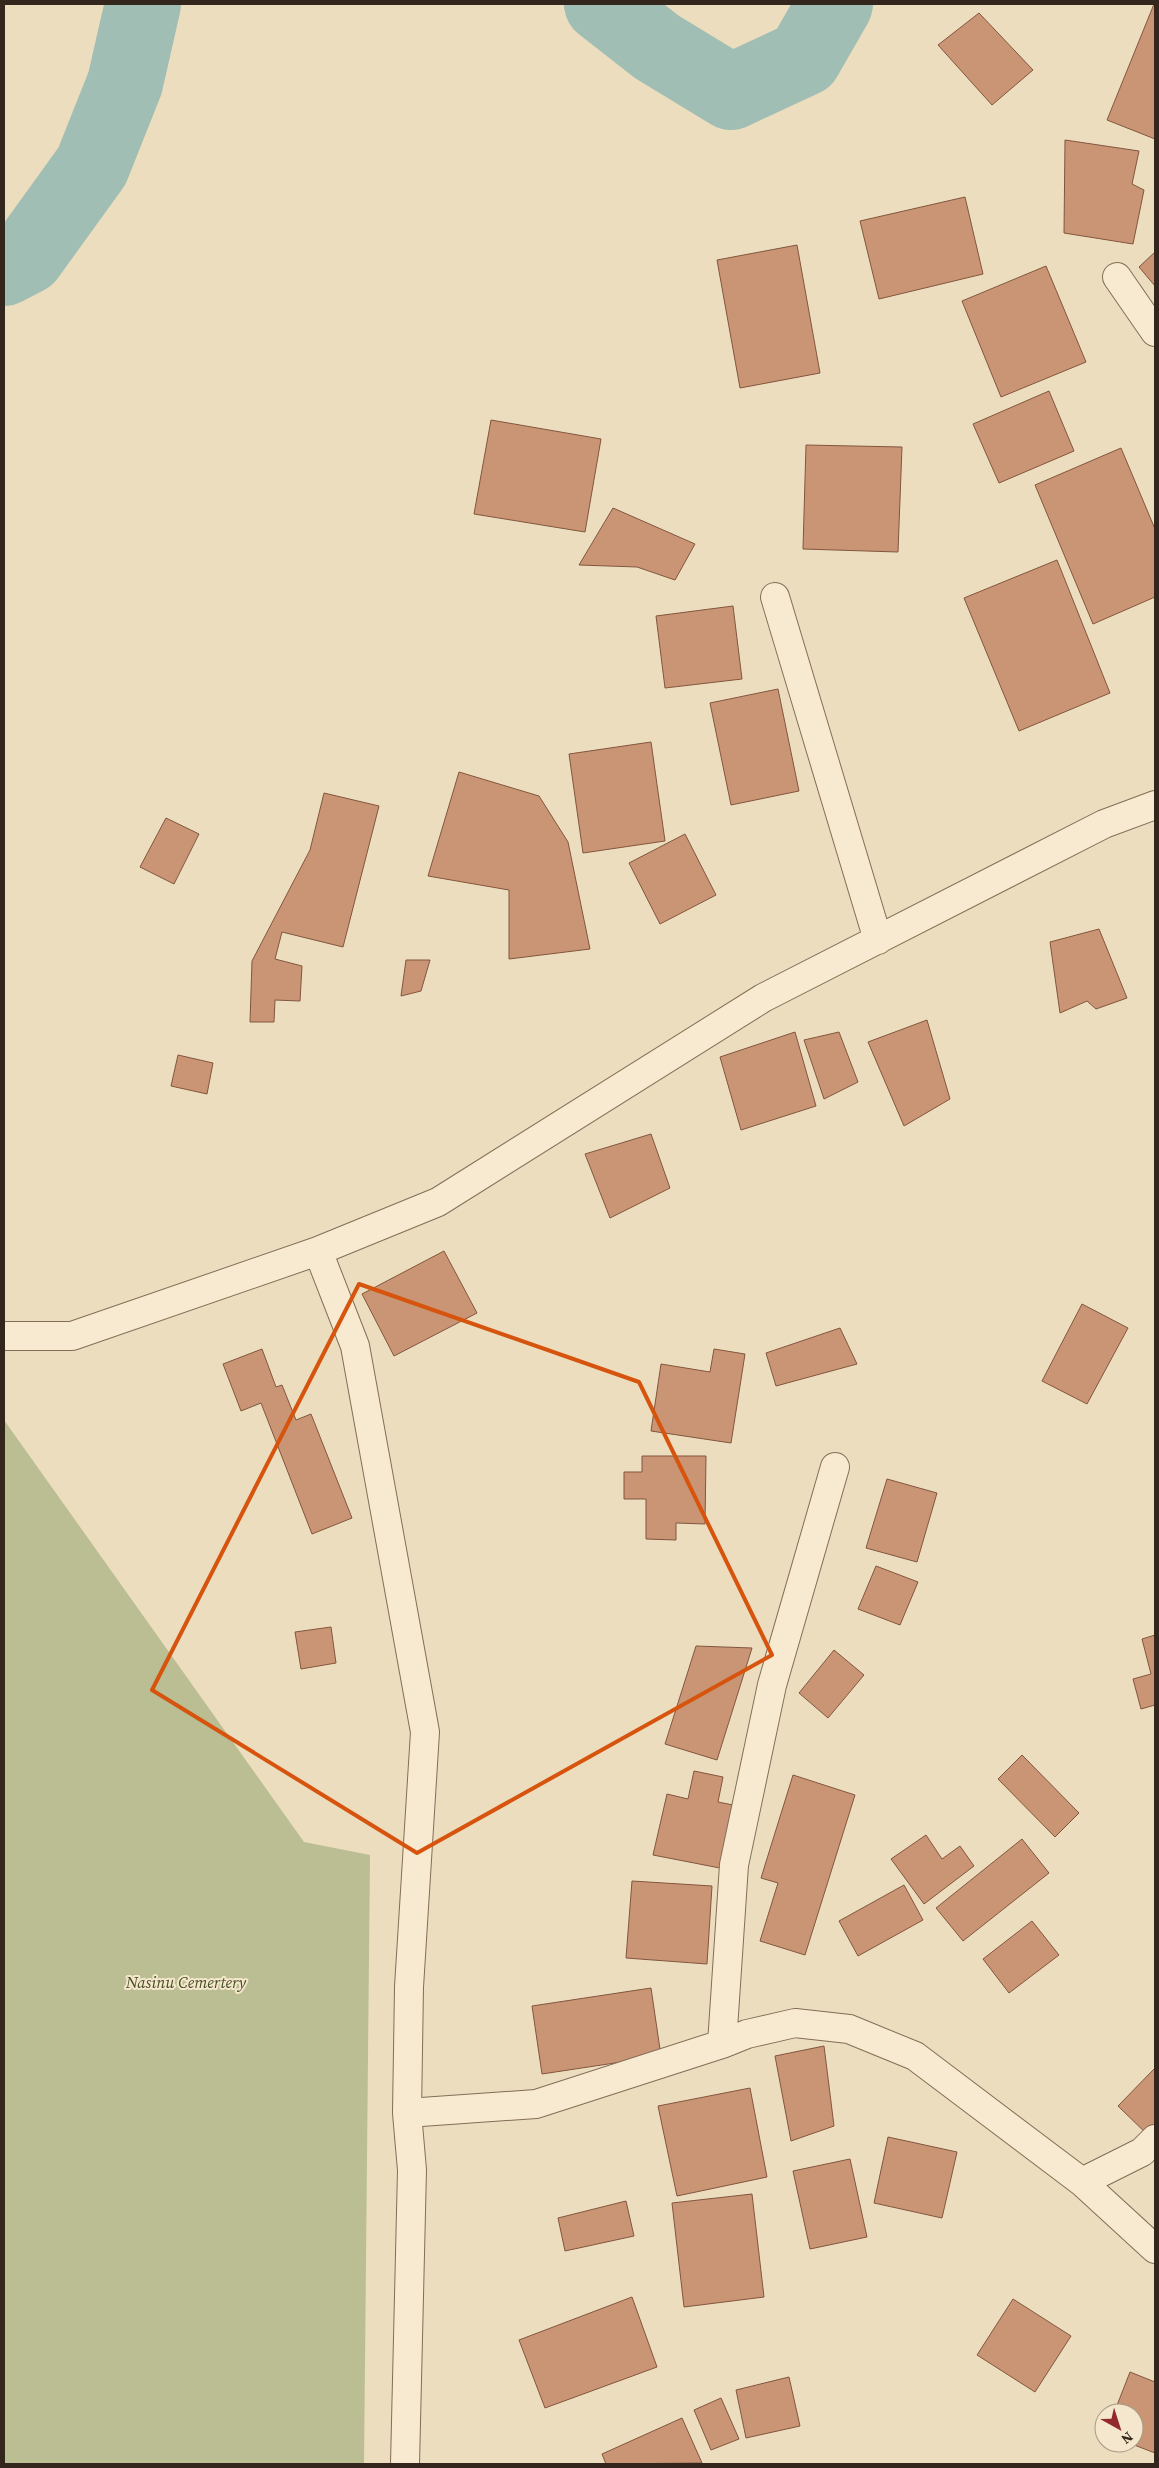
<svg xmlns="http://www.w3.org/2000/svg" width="1159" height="2468" font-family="'Source Serif 4',serif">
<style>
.cemetery{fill:#babe92}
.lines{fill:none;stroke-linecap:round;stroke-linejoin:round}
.river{stroke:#a1beb4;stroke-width:76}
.building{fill:#ca9574;stroke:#82563e}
.minor-casing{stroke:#846d57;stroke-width:30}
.minor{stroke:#f7ead0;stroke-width:28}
.marked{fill:none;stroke:#d6540e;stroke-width:4;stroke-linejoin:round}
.labels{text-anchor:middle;stroke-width:4;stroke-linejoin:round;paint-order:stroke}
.park-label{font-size:16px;font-style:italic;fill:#464f23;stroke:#f4e7cd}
</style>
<rect width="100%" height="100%" fill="#ecddbe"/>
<path class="cemetery" d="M4 1420 304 1842 370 1855 364 2464H4Z"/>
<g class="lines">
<path class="river" d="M602 4 657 47 731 92 804 58 835 4
M4 268 27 256 92 166 125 83 143 4"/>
</g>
<path class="building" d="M1154 4H1155V139L1107 120Z
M979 13 1033 70 992 105 938 45Z
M1065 140 1139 151 1132 184 1144 190 1133 244 1064 233Z
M965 197 983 274 879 299 860 221Z
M797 245 820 373 740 388 717 260Z
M1155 252V286L1139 267Z
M1046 266 1086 362 1001 397 962 301Z
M1049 391 1074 451 999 483 973 424Z
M491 420 601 439 585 532 474 514Z
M806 445 902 447 898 552 803 549Z
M1121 448 1155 529V597L1093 624 1035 485Z
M613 508 695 544 675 580 637 567 579 565Z
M1057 560 1110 693 1019 731 964 598Z
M733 606 742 679 665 688 656 616Z
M778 689 799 791 731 805 710 703Z
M651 742 665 841 583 853 569 754Z
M459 772 539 796 568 842 590 949 509 959V890L428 876Z
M324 793 379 806 343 947 282 932 275 959 302 966 300 1001 275 1000 274 1022H250L252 961 310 850Z
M166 818 199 834 174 884 140 867Z
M685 834 716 895 660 924 629 863Z
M1099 929 1127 998 1096 1009 1087 1001 1060 1013 1050 942Z
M406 960H430L421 991 401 996Z
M927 1020 950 1099 904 1126 868 1042Z
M795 1032 816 1106 741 1130 720 1057Z
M839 1032 858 1082 824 1099 804 1040Z
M178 1055 213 1063 207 1094 171 1086Z
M651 1134 670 1188 610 1218 585 1154Z
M444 1251 477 1313 394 1356 362 1294Z
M1082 1304 1128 1328 1087 1404 1042 1381Z
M840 1328 857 1364 776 1386 766 1353Z
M262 1349 276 1387 282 1385 296 1420 311 1414 352 1518 312 1534 261 1403 241 1411 223 1364Z
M714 1349 745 1354 731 1443 651 1431 661 1364 710 1372Z
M642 1456H706L705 1524 676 1523V1540L646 1539V1499H624V1472H642Z
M887 1479 937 1493 917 1562 866 1548Z
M876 1566 918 1582 900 1625 858 1609Z
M331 1627 336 1663 301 1669 295 1632Z
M1155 1635V1705L1141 1709 1133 1679 1151 1674 1142 1639Z
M696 1646 752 1648 717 1760 665 1744Z
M834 1650 864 1675 828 1718 799 1693Z
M1022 1755 1079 1813 1055 1837 998 1779Z
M694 1771 723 1777 718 1802 738 1806 725 1869 653 1855 667 1794 688 1799Z
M793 1775 855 1795 805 1955 760 1941 778 1883 761 1878Z
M926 1835 942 1859 960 1846 974 1866 924 1904 891 1859Z
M1022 1839 1049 1873 963 1941 936 1908Z
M632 1881 712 1886 707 1964 626 1958Z
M904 1885 923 1920 858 1956 839 1921Z
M1032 1921 1059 1955 1009 1993 983 1959Z
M651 1988 661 2056 542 2074 532 2006Z
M824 2046 834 2126 791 2141 775 2056Z
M1155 2068V2134L1151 2138 1118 2106Z
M750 2088 767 2177 677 2196 658 2106Z
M888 2137 957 2152 942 2218 874 2203Z
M850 2159 867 2237 810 2249 793 2171Z
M752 2194 764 2297 684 2307 672 2203Z
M626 2201 634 2236 565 2251 558 2218Z
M632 2297 657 2367 545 2408 519 2340Z
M1013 2299 1071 2336 1035 2392 977 2355Z
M1130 2372 1155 2382V2453L1129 2443H1134V2413H1114Z
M789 2377 800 2426 746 2438 736 2390Z
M721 2398 739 2439 711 2450 694 2410Z
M682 2418 702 2463 606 2464 602 2454Z"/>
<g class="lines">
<defs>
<path id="minor" d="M1117 277 1155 332
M775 597 878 940
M318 1251 355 1346 425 1732 409 1987 407 2113 412 2170 405 2464
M4 1336H72L318 1251 438 1202 763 998 1104 824 1155 805
M722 2044 734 1865 772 1685 835 1467
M407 2113 536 2104 722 2044 747 2034 795 2023 849 2029 915 2056 1082 2182 1155 2249
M1082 2182 1142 2152 1155 2139"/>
</defs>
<use href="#minor" class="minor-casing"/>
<use href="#minor" class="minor"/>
</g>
<path class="marked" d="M359 1284 639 1382 772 1655 417 1853 152 1690Z"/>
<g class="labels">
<g class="park-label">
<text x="186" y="1988">Nasinu Cemertery</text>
</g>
</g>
<rect width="1159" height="2468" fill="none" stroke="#33261c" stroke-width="10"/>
<g transform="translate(1119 2428) rotate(141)"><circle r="24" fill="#f4e7cd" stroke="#a79a86"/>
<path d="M0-4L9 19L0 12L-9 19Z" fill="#91292d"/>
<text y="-8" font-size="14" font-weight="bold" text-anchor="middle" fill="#33261c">N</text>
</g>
</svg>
